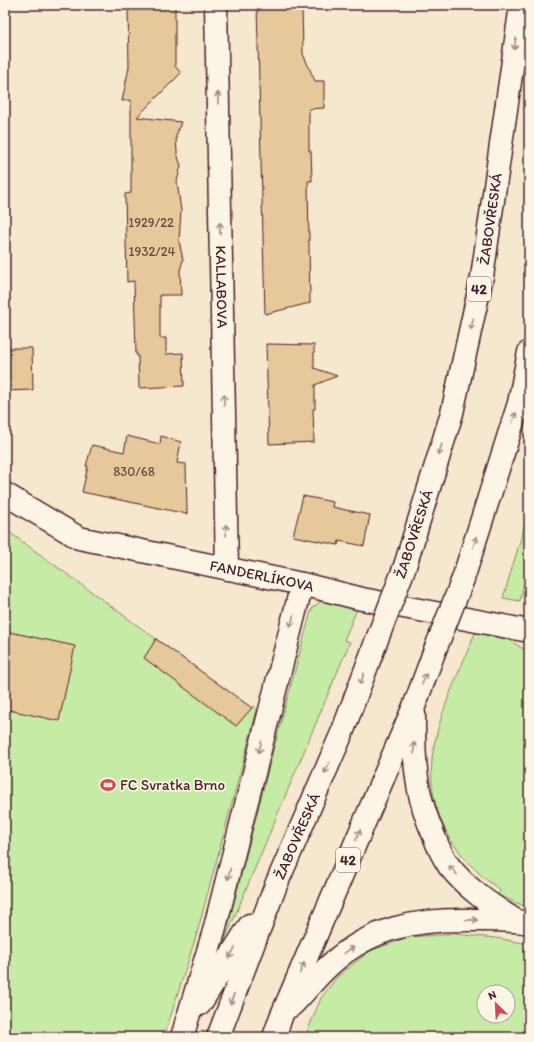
<svg xmlns="http://www.w3.org/2000/svg" width="534" height="1042" font-family="Itim,sans-serif">
<style>
.green{fill:#c6eba5;stroke:#888568;fill-rule:evenodd}
.building{fill:#e7c89a;stroke:#4a1f2b}
.lines{fill:none;stroke-linecap:round;stroke-linejoin:round}
.minor-casing{stroke:#4a1f2b;stroke-width:25}
.highway-casing{stroke:#4a1f2b;stroke-width:25}
.minor{stroke:#fcf5e5;stroke-width:22}
.highway{stroke:#fcf5e5;stroke-width:22}
.highway-bridge-casing{stroke:#4a1f2b;stroke-width:25;stroke-linecap:butt}
.highway-bridge{stroke:#fcf5e5;stroke-width:22}
.oneway{stroke:#a38a88}
.labels{text-anchor:middle;stroke-width:3.5;stroke-linejoin:round;paint-order:stroke}
.number-label{font-size:13px;fill:#714947}
.shield{fill:#fcf5e5;stroke:#7f5f63;stroke-width:1}
.shield-label{font-size:14px;font-weight:bold;fill:#4a1f2b}
.street-label{font-size:15px;fill:#4a1f2b;stroke:#fcf5e5}
.poi-label{font-size:15px;fill:#4a1f2b;stroke:#fcf5e5;text-anchor:start}
</style>
<rect width="100%" height="100%" fill="#f6e8ce"/>
<filter id="ink" filterUnits="userSpaceOnUse"><feTurbulence type="fractalNoise" baseFrequency=".025" numOctaves="2"/><feDisplacementMap in="SourceGraphic" scale="8" xChannelSelector="R" yChannelSelector="G"/><feConvolveMatrix kernelMatrix="1 2 1 2 8 2 1 2 1" color-interpolation-filters="sRGB"/></filter>
<g filter="url(#ink)">
<path class="green" d="M529 511V562L520 601 503 598Z
M5 529 251 708 254 706 257 710 197 933 164 1037H5Z
M322 601 347 606 357 609 344 640 350 642 224 942 272 755 311 611 314 606Z
M475 633 510 640 529 653V908L498 895 500 890C450 855 421 803 435 741 443 704 461 668 475 633Z
M454 934 495 938 529 944V1037H305L321 998 337 977 370 951 408 937ZM484 992H508V1016H484Z"/>
<path class="building" d="M128 5H175V66L181 73 137 117 181 122 176 136 177 153 181 166 177 181 181 211 179 241 183 260 180 270 181 295H160V338H166V354L183 353 184 386 139 388 138 355H136L134 281 127 282 125 194 131 193V100L122 101 129 67Z
M257 5H302L303 54 315 81H324V108L309 109V151H311L312 181H308L310 303 265 314Z
M266 344 314 345V368L337 376 315 385V409H313L314 442 269 444Z
M5 348H32L33 390 5 391Z
M127 436 160 444 161 436 181 442 177 463 186 464 187 514 82 492 88 466H86L92 445 124 452Z
M303 496 333 502 332 507 370 515 364 546 339 541 338 545 293 536Z
M5 631 75 646 59 721 5 709Z
M156 639 252 708 236 726 144 658Z"/>
<g class="lines">
<defs>
<g id="minor">
<path id="s1" d="M216 5 227 569"/>
<path id="s2" d="M5 494 79 538 302 584 362 599 529 631"/>
</g>
<g id="highway">
<path id="s3" d="M405 566 452 413 482 277 521 5"/>
<path d="M463 579 519 403 529 352"/>
<path d="M414 714C414 740 414 765 419 790 422 806 428 822 434 836 438 847 443 857 449 866 467 889 491 905 515 920"/>
<path d="M200 1004 250 925"/>
<path d="M291 1006C305 992 317 976 332 963 371 928 417 919 468 920 488 920 509 919 529 923"/>
<path d="M182 1037 214 931 302 584"/>
<path id="s4" d="M218 1037 276 885 342 733 376 642"/>
<path d="M274 1037 281 1017 415 704 433 655"/>
</g>
</defs>
<use href="#minor" class="minor-casing"/>
<use href="#highway" class="highway-casing"/>
<use href="#minor" class="minor"/>
<use href="#highway" class="highway"/>
<defs>
<path id="highway-bridge" d="M376 642 405 566
M433 655 463 579"/>
</defs>
<use href="#highway-bridge" class="highway-bridge-casing"/>
<use href="#highway-bridge" class="highway-bridge"/>
</g>
<defs><path id="oneway-shaft" d="M-6 0H5M1.5-3L5.5 0L1.5 3" fill="none" stroke-width="1.6" stroke-linecap="round" stroke-linejoin="round"/></defs>
<g class="oneway">
<use href="#oneway-shaft" transform="translate(515 44) rotate(98)"/>
<use href="#oneway-shaft" transform="translate(218 98) rotate(-91)"/>
<use href="#oneway-shaft" transform="translate(220 228) rotate(-91)"/>
<use href="#oneway-shaft" transform="translate(472 324) rotate(103)"/>
<use href="#oneway-shaft" transform="translate(224 400) rotate(-91)"/>
<use href="#oneway-shaft" transform="translate(514 418) rotate(-72)"/>
<use href="#oneway-shaft" transform="translate(440 450) rotate(107)"/>
<use href="#oneway-shaft" transform="translate(226 530) rotate(-91)"/>
<use href="#oneway-shaft" transform="translate(475 542) rotate(-72)"/>
<use href="#oneway-shaft" transform="translate(292 621) rotate(104)"/>
<use href="#oneway-shaft" transform="translate(362 679) rotate(110)"/>
<use href="#oneway-shaft" transform="translate(424 679) rotate(-69)"/>
<use href="#oneway-shaft" transform="translate(260 747) rotate(104)"/>
<use href="#oneway-shaft" transform="translate(414 748) rotate(-92)"/>
<use href="#oneway-shaft" transform="translate(327 768) rotate(114)"/>
<use href="#oneway-shaft" transform="translate(358 835) rotate(-67)"/>
<use href="#oneway-shaft" transform="translate(453 870) rotate(-132)"/>
<use href="#oneway-shaft" transform="translate(229 874) rotate(104)"/>
<use href="#oneway-shaft" transform="translate(472 920) rotate(1)"/>
<use href="#oneway-shaft" transform="translate(349 950) rotate(-34)"/>
<use href="#oneway-shaft" transform="translate(232 953) rotate(122)"/>
<use href="#oneway-shaft" transform="translate(302 968) rotate(-67)"/>
<use href="#oneway-shaft" transform="translate(232 999) rotate(111)"/>
</g>
</g>
<defs>
<symbol id="stadium-bare" viewBox="-9 -9 18 18"><path d="M0-5a6.5 5 0 1 0 0 10a6.5 5 0 1 0 0-10ZM-3.5-1.8h7v3.6h-7Z" fill="#d1495b" stroke="#fcf5e5" stroke-width="2.5" paint-order="stroke"/></symbol>
</defs>
<g fill-rule="evenodd">
<use href="#stadium-bare" x="97" y="774" width="22" height="22"/>
</g>
<g class="labels">
<g class="number-label">
<text x="151" y="227">1929/22</text>
<text x="152" y="256">1932/24</text>
<text x="134" y="476">830/68</text>
</g>
<g class="shield">
<rect x="467" y="277" width="24" height="24" rx="3"/>
<rect x="336" y="848" width="24" height="24" rx="3"/>
</g>
<g class="shield-label">
<text x="479" y="294">42</text>
<text x="348" y="865">42</text>
</g>
<g class="street-label">
<text dy="5" stroke="none"><textPath href="#s3" startOffset="358">ŽABOVŘESKÁ</textPath></text>
<text dy="5" stroke="none"><textPath href="#s1" startOffset="282">KALLABOVA</textPath></text>
<text transform="translate(414 534) rotate(-72)" y="5">ŽABOVŘESKÁ</text>
<text dy="5" stroke="none"><textPath href="#s2" startOffset="273">FANDERLÍKOVA</textPath></text>
<text dy="5" stroke="none"><textPath href="#s4" startOffset="216">ŽABOVŘESKÁ</textPath></text>
</g>
<g class="poi-label">
<text x="120" y="790">FC Svratka Brno</text>
</g>
</g>
<rect width="534" height="1042" fill="none" stroke="#fcf5e5" stroke-width="20"/>
<rect x="10" y="10" width="514" height="1022" fill="none" stroke="#4a1f2b" stroke-width="1.5" filter="url(#ink)"/>
<g transform="translate(496 1004) rotate(336)"><circle r="19" fill="#fcf5e5" stroke="#b59f9b"/>
<path d="M0-3L7 15L0 10L-7 15Z" fill="#d1495b"/>
<text y="-6" font-size="11" font-weight="bold" text-anchor="middle" fill="#4a1f2b">N</text>
</g>
</svg>
